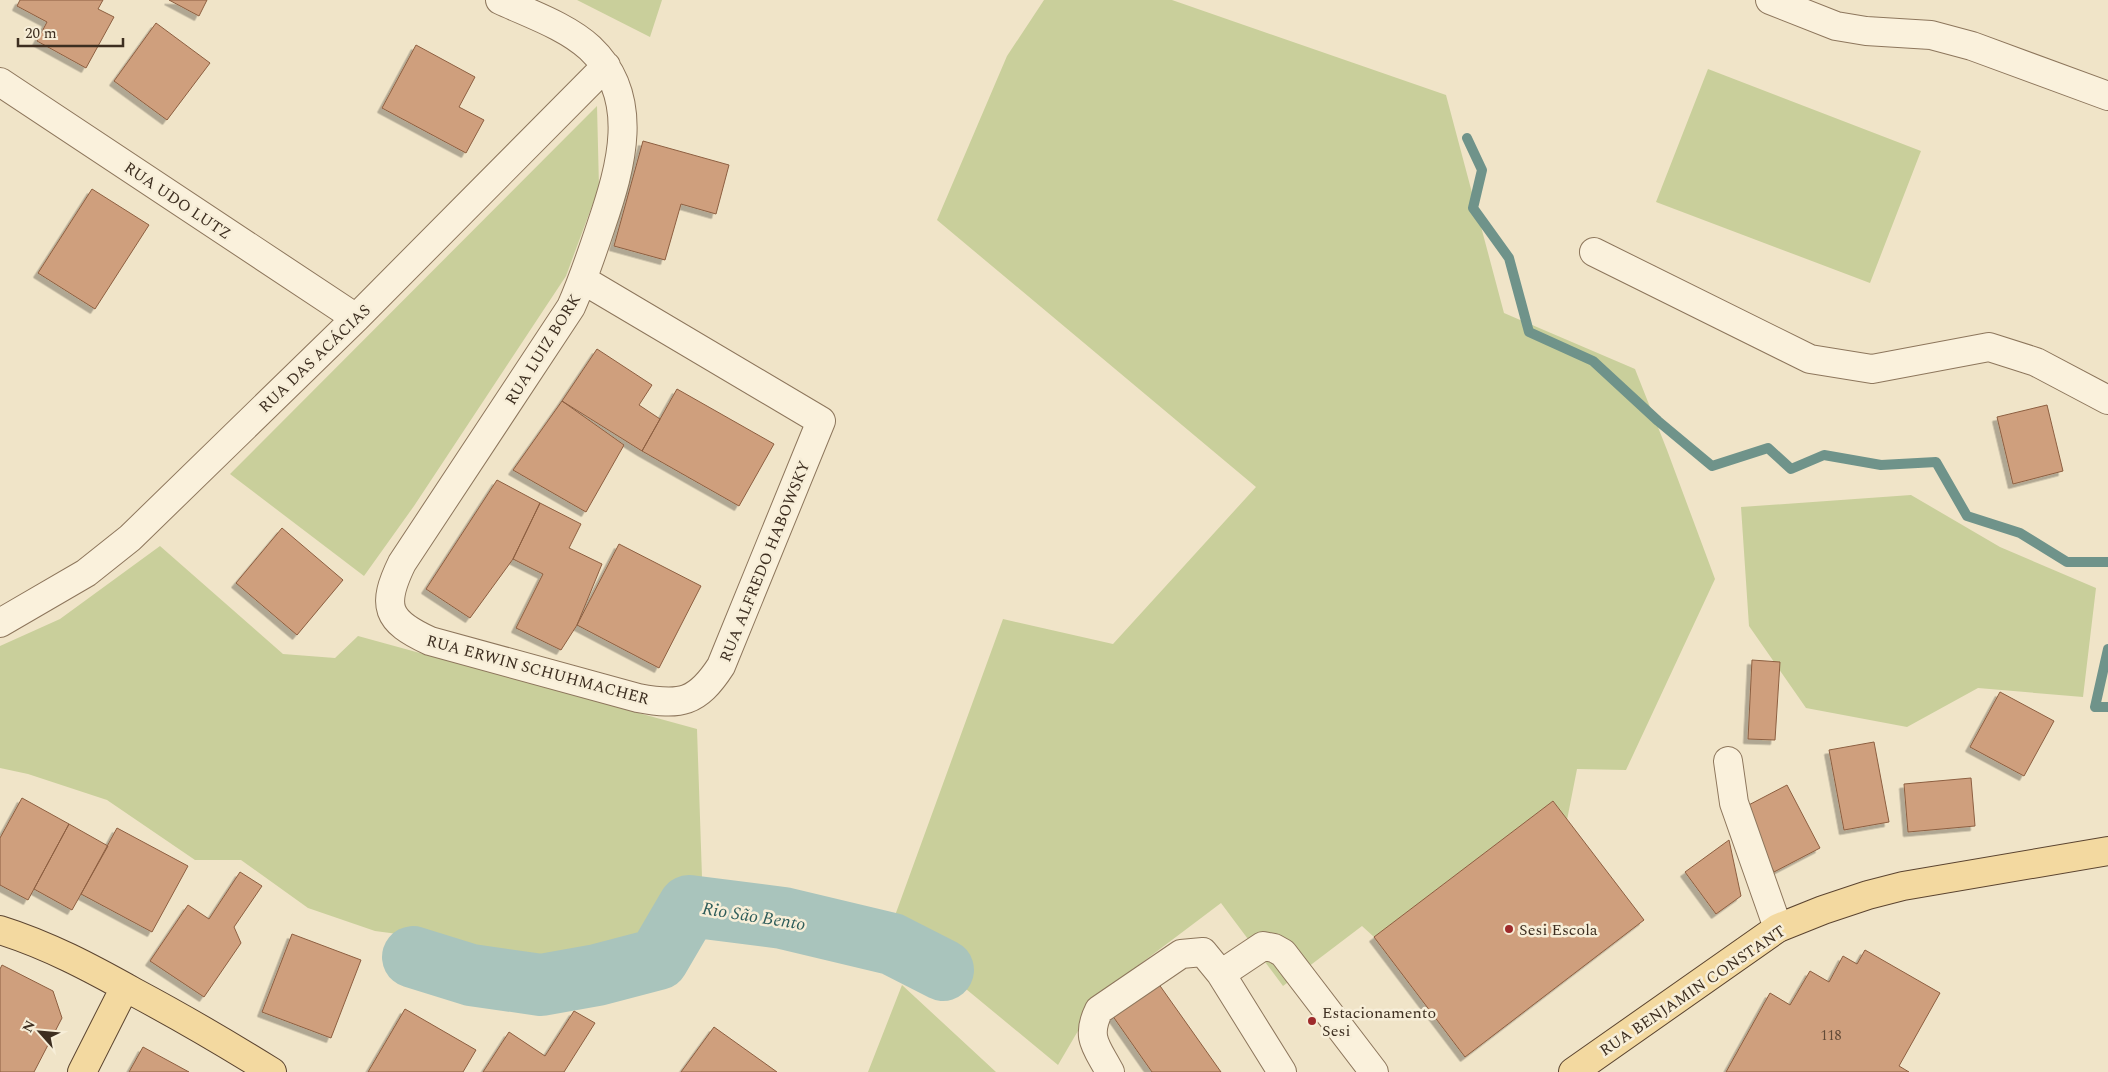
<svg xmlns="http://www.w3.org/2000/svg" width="2108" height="1072" font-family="Spectral,serif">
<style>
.green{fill:#c9cf9b}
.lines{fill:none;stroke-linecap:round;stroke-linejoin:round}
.stream{stroke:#6f938a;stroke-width:10}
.river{stroke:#a9c4bc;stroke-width:62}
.building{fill:#cf9f7d;stroke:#8d5f41;filter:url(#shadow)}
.minor-casing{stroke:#8d765c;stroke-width:30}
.major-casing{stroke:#5b4430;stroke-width:30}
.minor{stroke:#faf1dc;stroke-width:28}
.major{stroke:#f3d9a0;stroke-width:28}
.poi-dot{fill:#9e2a2b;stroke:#f7eed8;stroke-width:2}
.labels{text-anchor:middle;stroke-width:5;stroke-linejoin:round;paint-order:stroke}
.number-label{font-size:14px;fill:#624a37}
.street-label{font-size:16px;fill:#3d2e20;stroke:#f7eed8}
.poi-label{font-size:16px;fill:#3d2e20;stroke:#f7eed8;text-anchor:start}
.water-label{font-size:18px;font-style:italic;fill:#2f5d5a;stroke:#f7eed8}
</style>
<defs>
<filter id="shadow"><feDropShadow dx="-4.5" dy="4.5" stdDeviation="0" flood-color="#0004"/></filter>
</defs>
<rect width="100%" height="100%" fill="#f0e4c8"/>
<path class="green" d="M577 0H662L650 37Z
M1044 0H1172L1446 95 1504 313 1635 369 1667 450 1715 579 1626 770 1577 769 1567 820 1553 801 1374 937 1362 926 1283 986 1221 903 1099 995 1058 1065 943 970 889 932 1003 619 1113 644 1256 487 937 220 1007 56Z
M1708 69 1921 151 1870 283 1656 202Z
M597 106 599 187 566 276 414 506 364 576 230 474Z
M1911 495 2000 547 2096 588 2083 697 1978 688 1907 727 1806 708 1749 626 1741 507Z
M160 546 283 654 335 658 358 636 697 729 702 877 669 889 646 933 551 961 428 938 375 931 308 908 241 860H195L107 800 28 774 0 768V646L60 619Z
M902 985 996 1072H868Z"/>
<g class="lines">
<path class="stream" d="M1467 138 1482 170 1473 208 1509 258 1529 332 1593 361 1658 421 1712 466 1768 448 1791 469 1824 455 1881 465 1936 462 1967 516 2020 533 2067 562H2108
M2108 649 2095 707H2108"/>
<path class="river" d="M413 957 471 975 541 985 597 975 658 959 689 906 783 918 892 944 943 970"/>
</g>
<path class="building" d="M20 0H103L98 9 114 17 86 68 37 41 47 22 17 6Z
M169 0H207L199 16Z
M156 23 210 63 167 120 114 81Z
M416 45 475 77 459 107 484 120 466 153 382 108Z
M643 141 729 165 716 214 681 204 665 260 614 246Z
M92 189 149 225 95 309 38 273Z
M597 349 652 385 639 405 660 419 642 451 562 401Z
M677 389 774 444 739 506 642 451Z
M562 401 624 445 586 512 513 470Z
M2047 405 2063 471 2013 484 1997 417Z
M497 480 540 503 513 559 470 618 426 589Z
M540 503 581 524 569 548 602 564 577 625 561 650 516 628 543 574 513 559Z
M282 528 343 580 297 635 236 583Z
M619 544 701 586 659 668 577 625Z
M1752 660 1780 662 1775 740 1748 739Z
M2000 692 2054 721 2024 776 1970 747Z
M1874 742 1889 822 1844 830 1829 750Z
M1971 778 1975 826 1908 832 1904 784Z
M1787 785 1820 848 1774 872 1741 809Z
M22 798 69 824 28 900 0 885V838Z
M1553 801 1644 920 1465 1057 1374 937Z
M69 824 108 846 72 910 34 889Z
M117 828 188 866 152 932 81 894Z
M1729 840 1741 896 1716 914 1685 872Z
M240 872 262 886 234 927 241 943 204 997 150 961 188 905 209 919Z
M292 934 361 960 331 1038 262 1012Z
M1865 950 1940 993 1899 1066 1909 1072H1726L1770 993 1790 1005 1810 971 1829 982 1843 956 1857 964Z
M2 965 53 991 62 1018 34 1072H0V969Z
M1158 983 1221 1072H1152L1112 1015Z
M405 1009 476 1050 463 1072H368Z
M574 1011 595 1023 564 1072H483L509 1032 545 1056Z
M714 1027 777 1072H681Z
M143 1047 189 1072H129Z"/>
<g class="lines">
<defs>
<path id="minor" d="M500 0C530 14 566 26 590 48 642 97 621 167 601 226 592 253 583 280 571 307L402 563C381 606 386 621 430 641L638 698C681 706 697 703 721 666L821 421 583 280
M1770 0 1836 26 1866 31 1931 35 1972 46 2108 96
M0 82 356 318
M1594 252 1810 359 1872 369 1989 347 2036 362 2108 400
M0 623 86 573 130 538 356 318 606 66
M1728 761 1734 803 1778 928
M1110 1072C1097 1047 1085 1038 1099 1010L1181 954 1203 952 1221 974
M1282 1072 1221 974 1263 946 1274 948 1283 953 1374 1072"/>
<path id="major" d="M0 930C48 945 91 968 134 992 181 1017 227 1044 272 1072
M82 1072 125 987
M1573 1072 1778 928 1823 910 1868 895 1903 886 2108 851"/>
</defs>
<use href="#minor" class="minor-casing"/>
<use href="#major" class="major-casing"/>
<use href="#minor" class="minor"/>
<use href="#major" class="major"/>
</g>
<g class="poi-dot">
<circle cx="1509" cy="929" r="5"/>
<circle cx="1312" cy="1021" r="5"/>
</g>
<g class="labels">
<g class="number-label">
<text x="1831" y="1040">118</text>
</g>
<g class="street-label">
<text transform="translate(178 200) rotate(34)" y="6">RUA UDO LUTZ</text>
<text transform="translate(542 349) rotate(-58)" y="6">RUA LUIZ BORK</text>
<text transform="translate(314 358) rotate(-44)" y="6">RUA DAS ACÁCIAS</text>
<text transform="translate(764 561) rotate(-68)" y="6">RUA ALFREDO HABOWSKY</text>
<text transform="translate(538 669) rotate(15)" y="6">RUA ERWIN SCHUHMACHER</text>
<text transform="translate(1692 990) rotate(-34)" y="6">RUA BENJAMIN CONSTANT</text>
</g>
<g class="poi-label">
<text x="1519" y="935">Sesi Escola</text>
<text x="1322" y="1018">Estacionamento<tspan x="1322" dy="18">Sesi</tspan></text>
</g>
<g class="water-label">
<text transform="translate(754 916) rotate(9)" y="6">Rio São Bento</text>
</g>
</g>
<g transform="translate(40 1032) rotate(297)" stroke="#f7eed8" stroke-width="4" paint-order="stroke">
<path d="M0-4L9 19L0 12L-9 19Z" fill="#3d2e20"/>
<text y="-8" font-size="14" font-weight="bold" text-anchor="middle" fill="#3d2e20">N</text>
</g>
<path d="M18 38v8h105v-8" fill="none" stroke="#3d2e20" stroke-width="2.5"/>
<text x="25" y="38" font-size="15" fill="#3d2e20" stroke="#f7eed8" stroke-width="4" paint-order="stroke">20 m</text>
</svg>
